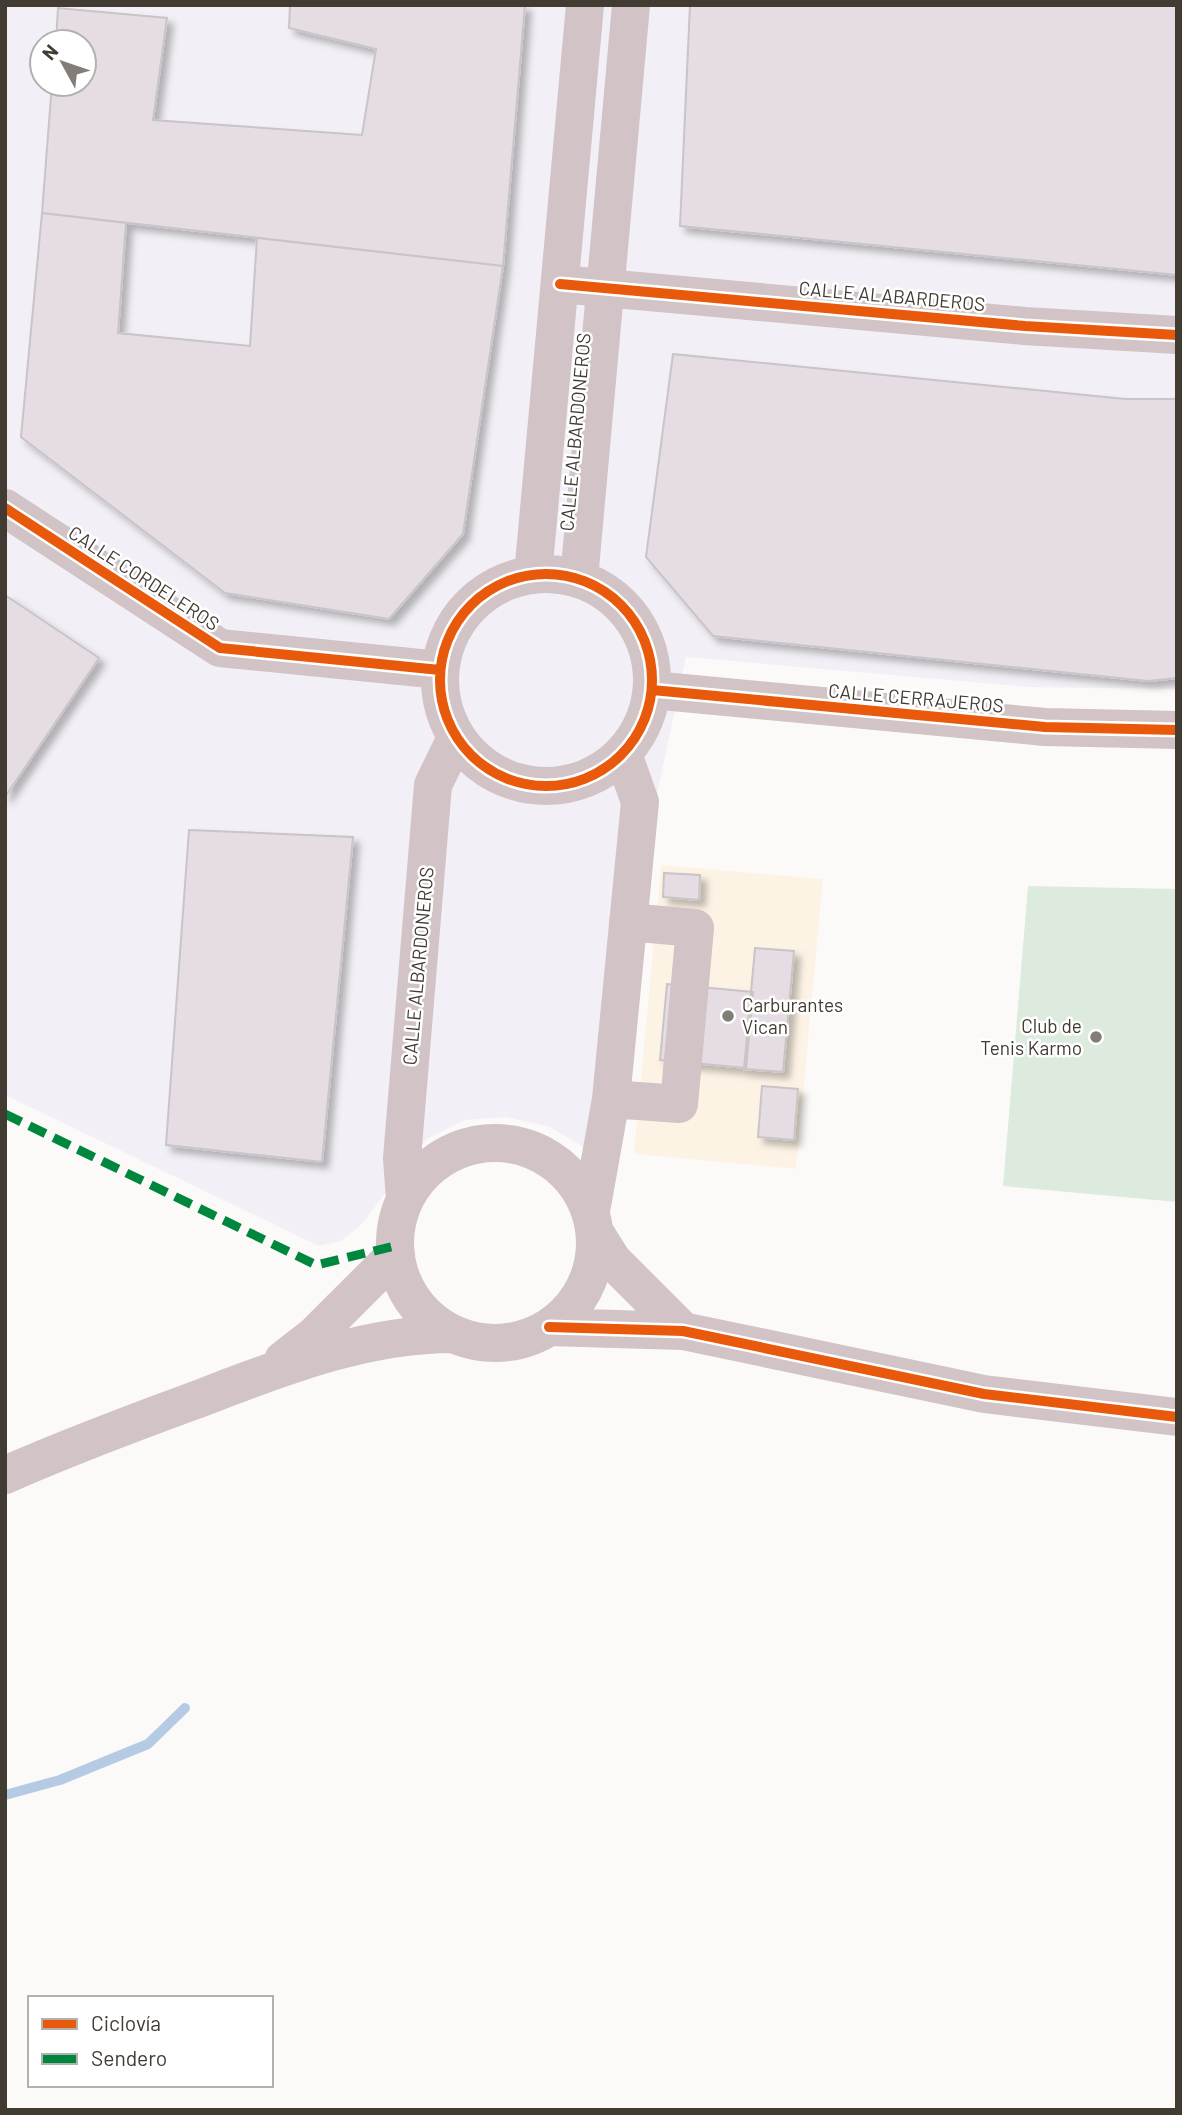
<svg xmlns="http://www.w3.org/2000/svg" width="1182" height="2115" font-family="Barlow,sans-serif">
<style>
.built{fill:#fdf3e5}
.industrial{fill:#f2f0f6;fill-rule:evenodd}
.green{fill:#ddebde}
.lines{fill:none;stroke-linecap:round;stroke-linejoin:round}
.stream{stroke:#b5cbe4;stroke-width:10}
.building{fill:#e5dde3;stroke:#c9c4c6;stroke-width:2;filter:url(#shadow)}
.minor{stroke:#d1c3c6;stroke-width:38}
.quiet{stroke:#00873e;stroke-width:9;stroke-dasharray:18 9;stroke-linecap:butt}
.cycleway-casing{stroke:#fff;stroke-width:15}
.cycleway{stroke:#e8590c;stroke-width:10}
.poi-dot{fill:#827e77;stroke:#fff;stroke-width:2.5}
.labels{text-anchor:middle;stroke-width:5;stroke-linejoin:round;paint-order:stroke}
.street-label{font-size:19px;fill:#413b32;stroke:#fff}
.poi-label{font-size:19px;fill:#413b32;stroke:#fff;text-anchor:start}
</style>
<defs>
<filter id="shadow"><feDropShadow dx="6" dy="6" stdDeviation="3.5" flood-color="#0004"/></filter>
</defs>
<rect width="100%" height="100%" fill="#fcfaf8"/>
<path class="built" d="M661 865 823 879 796 1169 634 1154Z"/>
<path class="industrial" d="M5 5H1177V689L1028 687 686 657 583 1147 550 1127 506 1117 465 1120 427 1139 361 1225 341 1241 319 1246 5 1095ZM42 42H84V84H42Z"/>
<path class="green" d="M1028 886 1177 889V1202L1003 1186Z"/>
<g class="lines">
<path class="stream" d="M5 1795 60 1780 148 1744 185 1708"/>
</g>
<path class="building" d="M290 5H525L503 266 42 213 52 84H84V42H56L58 8 167 18 153 120 362 135 376 49 289 28Z
M690 5H1177V275L680 226Z
M42 213 126 223 118 333 250 346 257 238 503 266 463 534 389 619 225 593 21 437Z
M673 354 1125 399H1177V678L1148 681 713 636 646 557Z
M5 595 99 658 5 797Z
M189 830 353 837 322 1162 166 1145Z
M664 873 700 875 699 900 663 897Z
M755 948 794 951 783 1072 744 1069Z
M667 984 753 992 746 1068 660 1060Z
M762 1086 798 1089 794 1140 758 1137Z"/>
<g class="lines">
<path class="minor" d="M560 284 1025 326 1177 335
M5 508 220 648 440 670
M440 680a106 106 0 1 1 212 0a106 106 0 1 1-212 0Z
M533 575 585 5
M579 579 631 5
M652 690 1045 727 1177 730
M611 1099 679 1104 695 928 628 922
M395 1243a100 100 0 1 1 200 0a100 100 0 1 1-200 0Z
M405 1199 402 1158 433 785 456 738
M591 1211 611 1099 640 802 623 754
M596 1234 613 1261 683 1331
M549 1327 683 1331 984 1394 1177 1417
M283 1360 315 1335 396 1254
M5 1475C67 1448 130 1424 193 1401 277 1369 362 1334 453 1334"/>
<path class="quiet" d="M5 1114 316 1265 395 1246"/>
<defs>
<path id="cycleway" d="M560 284 1025 326 1177 335
M5 508 220 648 440 670
M440 680a106 106 0 1 1 212 0a106 106 0 1 1-212 0Z
M652 690 1045 727 1177 730
M549 1327 683 1331 984 1394 1177 1417"/>
</defs>
<use href="#cycleway" class="cycleway-casing"/>
<use href="#cycleway" class="cycleway"/>
</g>
<g class="poi-dot">
<circle cx="728" cy="1016" r="7"/>
<circle cx="1096" cy="1037" r="7"/>
</g>
<g class="labels">
<g class="street-label">
<text transform="translate(892 296) rotate(5)" y="7">CALLE ALABARDEROS</text>
<text transform="translate(575 432) rotate(-85)" y="7">CALLE ALBARDONEROS</text>
<text transform="translate(144 578) rotate(33)" y="7">CALLE CORDELEROS</text>
<text transform="translate(916 698) rotate(5)" y="7">CALLE CERRAJEROS</text>
<text transform="translate(418 966) rotate(-85)" y="7">CALLE ALBARDONEROS</text>
</g>
<g class="poi-label">
<text x="742" y="1012">Carburantes<tspan x="742" dy="22">Vican</tspan></text>
<text x="1082" y="1033" text-anchor="end">Club de<tspan x="1082" dy="22">Tenis Karmo</tspan></text>
</g>
</g>
<rect width="1182" height="2115" fill="none" stroke="#413b32" stroke-width="14"/>
<rect x="28" y="1996" width="245" height="91" fill="#ffffff" stroke="#b3b1ad" stroke-width="2"/>
<rect x="42" y="2019" width="35" height="10" fill="#e8590c" stroke="#b3b1ad" stroke-width="2"/>
<text x="91" y="2031" font-size="21" fill="#413b32">Ciclovía</text>
<rect x="42" y="2054" width="35" height="10" fill="#00873e" stroke="#b3b1ad" stroke-width="2"/>
<text x="91" y="2066" font-size="21" fill="#413b32">Sendero</text>
<g transform="translate(63 63) rotate(310)"><circle r="33" fill="#ffffff" stroke="#b3b1ad" stroke-width="2"/>
<path d="M0-5L12 26L0 18L-12 26Z" fill="#827e77"/>
<text y="-10" font-size="19" font-weight="bold" text-anchor="middle" fill="#413b32">N</text>
</g>
</svg>
